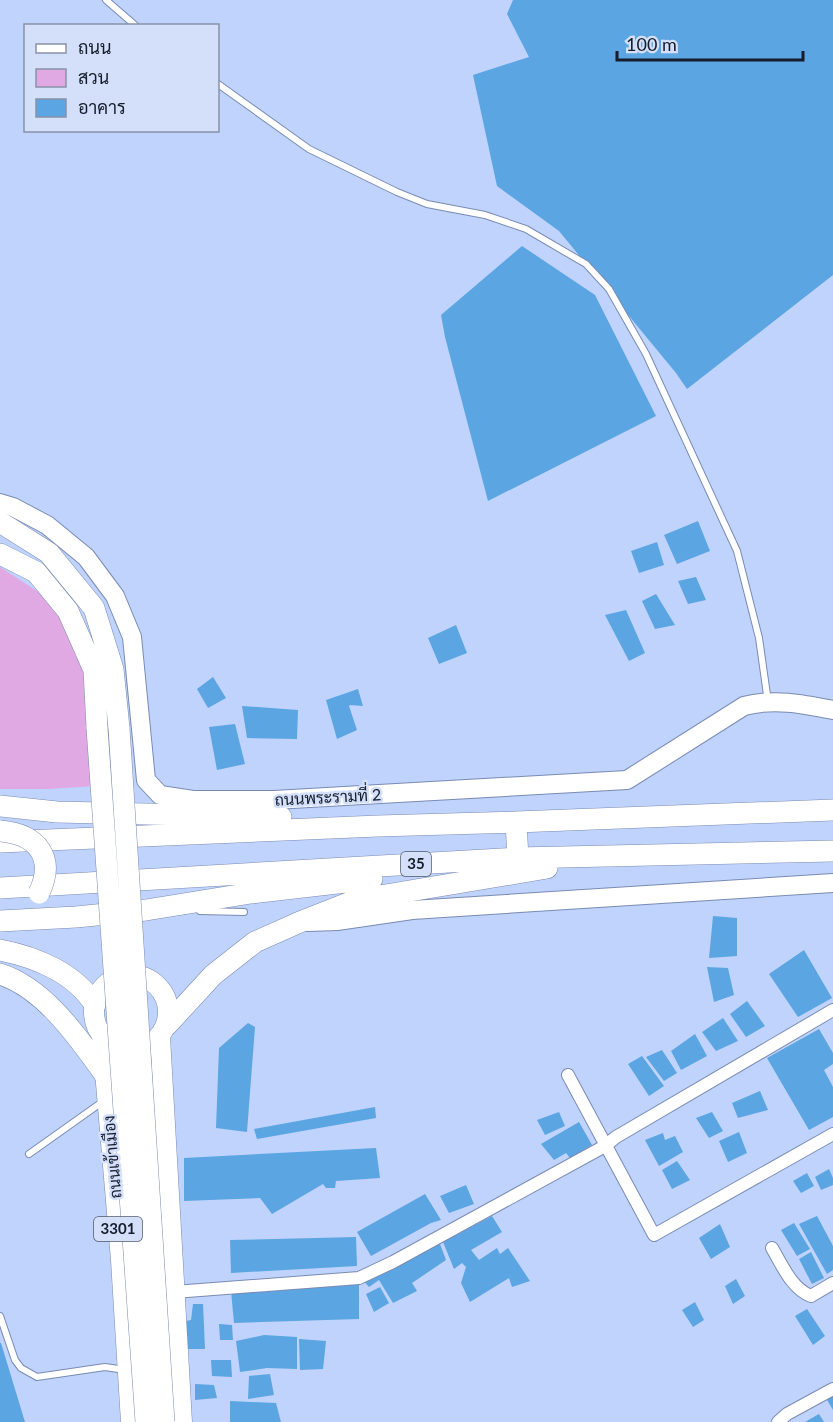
<svg xmlns="http://www.w3.org/2000/svg" width="833" height="1422" font-family="Lato,Sarabun,sans-serif">
<style>
.green{fill:#e1a9e3}
.building{fill:#5ba5e2}
.lines{fill:none;stroke-linecap:round;stroke-linejoin:round}
.service-casing{stroke:#798bb2;stroke-width:8}
.minor-casing{stroke:#798bb2;stroke-width:14}
.secondary-casing{stroke:#798bb2;stroke-width:20}
.primary-casing{stroke:#798bb2;stroke-width:21}
.trunk-casing{stroke:#798bb2;stroke-width:22}
.service{stroke:#fff;stroke-width:6}
.minor{stroke:#fff;stroke-width:12}
.secondary{stroke:#fff;stroke-width:18}
.primary{stroke:#fff;stroke-width:20}
.trunk{stroke:#fff;stroke-width:21}
.trunk-bridge-casing{stroke:#798bb2;stroke-width:22;stroke-linecap:butt}
.trunk-bridge{stroke:#fff;stroke-width:21}
.labels{text-anchor:middle;stroke-width:5;stroke-linejoin:round;paint-order:stroke}
.shield{fill:#d4e0fa;stroke:#4f586a;stroke-width:1.5}
.shield-label{font-size:15px;font-weight:bold;fill:#161d2c}
.street-label{font-size:16px;fill:#161d2c;stroke:#d4e0fa}
</style>
<rect width="100%" height="100%" fill="#bfd3fd"/>
<path class="green" d="M0 567 40 593 55 610 83 658 96 786 48 789H0Z"/>
<path class="building" d="M513 0H833V275L687 389 676 373 559 231 497 186 473 75 529 57 507 14Z
M522 246 595 295 656 416 488 501 445 337 441 315Z
M698 521 710 551 677 564 664 535Z
M657 542 664 565 639 573 631 551Z
M696 577 706 600 688 604 678 581Z
M656 594 675 625 655 629 642 601Z
M626 610 645 653 629 661 605 615Z
M456 625 467 653 439 664 428 638Z
M213 677 226 698 208 708 197 689Z
M358 689 363 706 350 705 349 706 357 730 337 739 326 700Z
M242 706 298 710 297 739 247 738Z
M235 724 245 764 217 770 209 727Z
M713 916 737 918V956L709 958Z
M804 950 832 998 798 1017 769 974Z
M707 967 728 968 734 995 714 1002Z
M747 1001 765 1026 746 1037 730 1014Z
M723 1018 738 1041 716 1051 702 1032Z
M248 1023 255 1027 247 1132 216 1128 219 1048Z
M819 1029 833 1053V1064L824 1070 833 1087V1117L809 1130 767 1058Z
M695 1034 707 1056 681 1070 671 1051Z
M662 1050 677 1073 664 1081 646 1057Z
M642 1056 664 1086 649 1096 628 1064Z
M760 1091 768 1110 738 1118 732 1103Z
M375 1107 376 1118 257 1139 254 1129Z
M559 1112 565 1126 545 1135 537 1120Z
M712 1112 723 1131 709 1138 696 1118Z
M579 1122 592 1145 570 1158 566 1153 554 1160 541 1144Z
M739 1132 747 1153 728 1162 719 1141Z
M663 1133 665 1140 675 1136 683 1152 659 1166 645 1140Z
M376 1148 380 1178 336 1181 335 1188H326L323 1184 272 1214 260 1198 184 1201V1158Z
M677 1161 690 1180 672 1189 662 1170Z
M829 1169 833 1178V1185L821 1190 815 1177Z
M807 1173 814 1186 801 1193 793 1181Z
M466 1185 474 1204 449 1213 440 1196Z
M425 1194 441 1220 431 1223 371 1256 357 1232Z
M492 1216 502 1232 471 1250 479 1260 497 1248 500 1254 508 1248 530 1281 512 1287 509 1278 470 1302 461 1283 466 1267 462 1263 454 1269 443 1242Z
M817 1216 833 1246V1270L827 1274 799 1224Z
M794 1223 810 1249 797 1256 781 1230Z
M720 1224 730 1247 711 1259 699 1238Z
M356 1237 357 1266 231 1273 230 1240Z
M440 1244 446 1260 412 1283 417 1291 393 1303 379 1280 369 1287 363 1280Z
M811 1252 824 1278 812 1284 799 1259Z
M736 1279 745 1296 733 1304 725 1286Z
M359 1284V1319L234 1323 231 1291Z
M380 1287 389 1303 374 1312 366 1294Z
M695 1302 704 1320 693 1327 682 1310Z
M193 1304H203L205 1349H188L187 1335 180 1322 191 1320Z
M807 1309 825 1336 813 1345 795 1316Z
M219 1324 232 1325 233 1340H220Z
M264 1335 297 1337V1369L267 1368 240 1372 236 1341Z
M299 1339 326 1341 323 1369 300 1370Z
M0 1343H1L25 1422H0Z
M211 1360H231L232 1377 212 1376Z
M270 1374 274 1395 248 1399 249 1376Z
M195 1384 214 1385 217 1398 195 1400Z
M833 1393V1410L826 1398Z
M230 1401 276 1403 281 1422H230Z
M819 1414 824 1422H805Z"/>
<g class="lines">
<defs>
<path id="service" d="M106 0 136 26
M218 84 309 149 397 192 427 204 485 215 526 229 586 264 609 289 646 354 737 551 759 638 768 702
M200 911 244 912
M29 1154 105 1100
M0 1316 15 1360 21 1368 37 1377 105 1367 125 1370"/>
<path id="minor" d="M568 1075 654 1235 833 1134
M772 1248C782 1265 792 1289 811 1296L833 1283
M174 1292 359 1278 393 1262 605 1146 616 1137 833 1010
M778 1422 787 1414 833 1389"/>
<path id="secondary" d="M0 503 13 507 47 525 86 557 115 596 132 637 146 780 160 795 193 800H274L627 780 744 706C774 698 803 704 833 710
M308 922 337 921 412 910 833 883"/>
<path id="primary" d="M94 1012a37 37 0 1 1 74 0a37 37 0 1 1-74 0Z
M102 1036 121 1260 131 1422
M160 1037 182 1422"/>
<path id="trunk" d="M0 522 49 553 94 608 113 669 119 728
M0 554 36 572 68 611 94 670 97 728
M0 806 57 812 281 817
M0 842 378 826 516 822 833 810
M504 860 518 858 516 822
M0 888 518 858 833 851
M0 921 76 917 146 910 251 893 372 879
M0 950C36 957 75 973 95 1005
M0 974C46 989 79 1039 106 1076
M167 1025 213 975 255 942 300 922 356 900 547 868"/>
</defs>
<use href="#service" class="service-casing"/>
<use href="#minor" class="minor-casing"/>
<use href="#secondary" class="secondary-casing"/>
<use href="#primary" class="primary-casing"/>
<use href="#trunk" class="trunk-casing"/>
<use href="#service" class="service"/>
<use href="#minor" class="minor"/>
<use href="#secondary" class="secondary"/>
<use href="#primary" class="primary"/>
<use href="#trunk" class="trunk"/>
<defs>
<path id="trunk-bridge" d="M97 728 146 1422
M119 728 164 1422
M0 831C37 834 56 857 39 893"/>
</defs>
<use href="#trunk-bridge" class="trunk-bridge-casing"/>
<use href="#trunk-bridge" class="trunk-bridge"/>
</g>
<g class="labels">
<g class="shield">
<rect x="401" y="852" width="30" height="24" rx="4.5"/>
<rect x="94" y="1217" width="48" height="24" rx="4.5"/>
</g>
<g class="shield-label">
<text x="416" y="869">35</text>
<text x="118" y="1234">3301</text>
</g>
<g class="street-label">
<text transform="translate(328 797) rotate(-3)" y="6">ถนนพระรามที่ 2</text>
<text transform="translate(112 1157) rotate(-95)" y="6">ถนนเข้าเมือง</text>
</g>
</g>
<rect x="24" y="24" width="195" height="108" fill="#d4e0fa" stroke="#8892a8" stroke-width="1.5"/>
<rect x="36" y="44" width="30" height="9" fill="#ffffff" stroke="#8892a8" stroke-width="1.5"/>
<text x="78" y="54" font-size="18" fill="#161d2c">ถนน</text>
<rect x="36" y="69" width="30" height="18" fill="#e1a9e3" stroke="#8892a8" stroke-width="1.5"/>
<text x="78" y="84" font-size="18" fill="#161d2c">สวน</text>
<rect x="36" y="99" width="30" height="18" fill="#5ba5e2" stroke="#8892a8" stroke-width="1.5"/>
<text x="78" y="114" font-size="18" fill="#161d2c">อาคาร</text>
<path d="M617 51v9h186v-9" fill="none" stroke="#161d2c" stroke-width="3"/>
<text x="626" y="51" font-size="18" fill="#161d2c" stroke="#d4e0fa" stroke-width="4.5" paint-order="stroke">100 m</text>
</svg>
